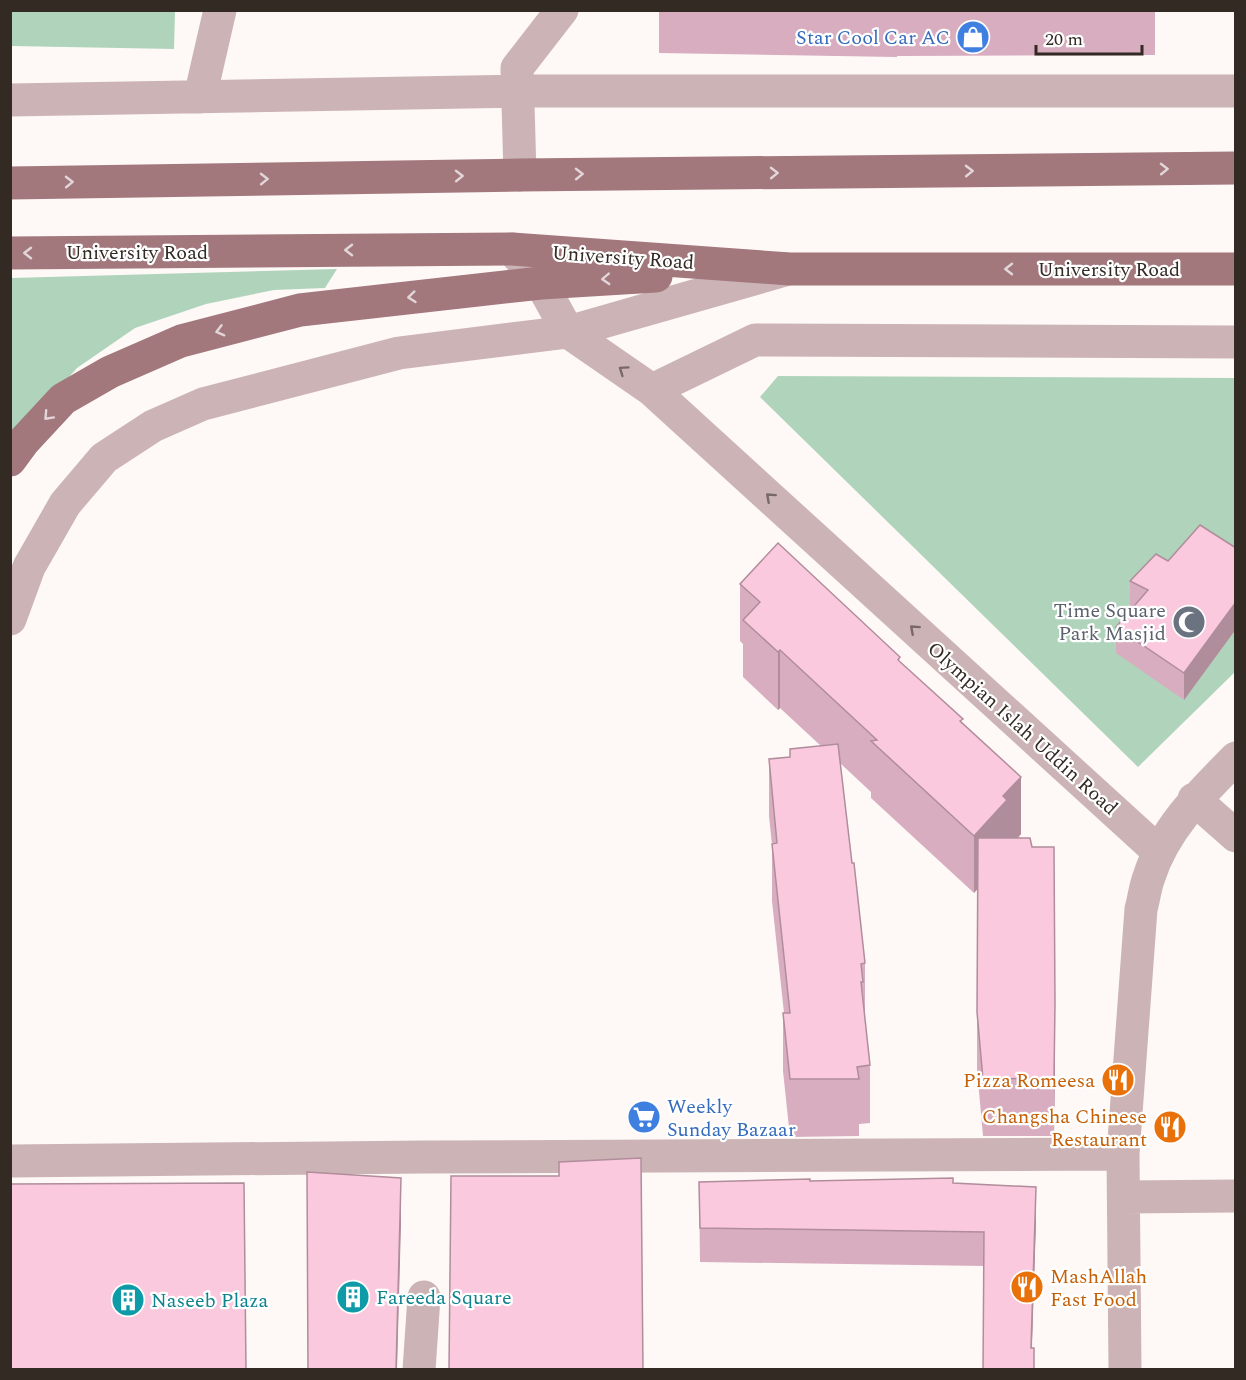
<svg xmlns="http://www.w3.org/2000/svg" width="1246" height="1380" font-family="Spectral,serif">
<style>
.green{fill:#afd4bb}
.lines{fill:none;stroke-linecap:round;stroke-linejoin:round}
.minor{stroke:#ccb4b6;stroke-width:33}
.major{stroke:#a2787d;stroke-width:33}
.wall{fill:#d8adbf}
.shaded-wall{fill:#b08d9b}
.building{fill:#fbc9de;stroke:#b08d9b;stroke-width:1.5}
.oneway{stroke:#e3d6d8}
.oneway2{stroke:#786866}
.labels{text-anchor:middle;stroke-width:4.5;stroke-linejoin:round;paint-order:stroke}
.shop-label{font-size:20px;fill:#366cbe;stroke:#fff;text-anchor:end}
.street-label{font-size:20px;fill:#332a24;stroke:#fff}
.worship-label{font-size:20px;fill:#5b616d;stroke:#fff;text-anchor:end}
.food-label{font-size:20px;fill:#c56008;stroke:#fff;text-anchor:end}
.culture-label{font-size:20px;fill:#0d838f;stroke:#fff;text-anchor:start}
</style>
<rect width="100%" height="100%" fill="#fef9f6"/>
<path class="green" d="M11 10 175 11 174 49 11 46Z
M337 269 325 288 274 290 206 304 135 328 77 368 22 430 11 453V278Z
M778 376 1235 378V672L1138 767 760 397Z"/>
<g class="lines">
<path class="minor" d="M200 97 220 10
M10 100 518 91H1236
M520 175 517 68 562 10
M512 249 541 283 568 332 652 390 1159 852
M652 390 755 340 1236 342
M10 619 29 567 65 504 104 458 153 426 203 404 399 353 568 332 785 270
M1194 799 1236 836
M10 1161 424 1157 1123 1154
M1124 1197 1236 1196
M419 1370 424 1297
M1125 1370 1123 1154 1141 909C1144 899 1145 887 1149 877 1164 829 1201 793 1236 758"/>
<path class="major" d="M10 183 520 175 1236 168
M10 253 512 249 790 269H1236
M10 460 24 441 63 399 110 372 181 341 300 310 541 283 656 276"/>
</g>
<path class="wall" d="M659 10H1155V55L897 56V57L659 53Z
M1236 548V629L1184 700 1116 653V627L1132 608H1130V581L1168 561Z
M740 584 900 662 963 723 1021 834 1018 838 1055 1060 1054 1136H983L977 1069V889L974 893 871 798V792L840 763 852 863 865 963V1020L870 1065V1123L859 1124V1136L790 1137 783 1071V1013H784L772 901V845L769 816V759L790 757 821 746 780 708 778 710 743 677V644L740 641Z
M810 1181 953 1183 1036 1221 1032 1348 1034 1370 984 1266 700 1262 699 1182Z"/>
<path class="shaded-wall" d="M1236 602V629L1184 700V673Z
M780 650V708L778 710V652Z
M1021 777V834L1007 850V857L974 893V836L1003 796Z
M1055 1003V1060L1054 1136V1078Z
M401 1178V1224L397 1370H396Z
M1036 1187V1221L1031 1370V1348Z"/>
<path class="building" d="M856 10H897V11Z
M1200 525 1236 548V602L1184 673 1116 627 1148 590 1130 581 1156 554 1168 561Z
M778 543 900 657 898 660 963 719 960 721 1021 777 1003 796 1007 800 974 836 871 741 877 740 780 650 778 652 743 620 760 602 740 584Z
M838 744 852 863H854L865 963 861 964 863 982H861L870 1065 857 1067 859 1079H790L783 1013H790L772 844 777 843 769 759 790 757V749Z
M978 838H1030L1032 847H1054L1055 1003 1054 1078 983 1079 977 1012Z
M641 1158 643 1370H449L451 1176H559V1162Z
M307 1172 401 1178 396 1370H308Z
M953 1178V1183L1036 1187 1031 1348H1034V1370H983L984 1232 700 1228 699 1182 810 1179V1181Z
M244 1183 246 1370H10V1184Z"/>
<defs><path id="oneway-chevron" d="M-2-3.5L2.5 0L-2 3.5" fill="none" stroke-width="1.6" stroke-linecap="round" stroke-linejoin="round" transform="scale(1.5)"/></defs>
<g class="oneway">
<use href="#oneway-chevron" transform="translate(1164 169) rotate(-1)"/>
<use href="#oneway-chevron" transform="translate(969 171) rotate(-1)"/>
<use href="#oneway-chevron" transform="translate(774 173) rotate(-1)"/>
<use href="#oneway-chevron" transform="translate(579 174) rotate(-1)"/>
<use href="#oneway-chevron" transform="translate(459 176) rotate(-1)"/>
<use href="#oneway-chevron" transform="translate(264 179) rotate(-1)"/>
<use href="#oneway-chevron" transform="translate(69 182) rotate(-1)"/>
<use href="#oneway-chevron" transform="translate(349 250) rotate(180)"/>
<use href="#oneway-chevron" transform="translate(28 253) rotate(180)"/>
<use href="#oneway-chevron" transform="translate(1009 269) rotate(-180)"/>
<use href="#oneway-chevron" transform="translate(606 279) rotate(177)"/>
<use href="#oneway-chevron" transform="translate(412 297) rotate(174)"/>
<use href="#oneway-chevron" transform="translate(220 331) rotate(165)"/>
<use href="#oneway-chevron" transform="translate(48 416) rotate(133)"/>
</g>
<g class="oneway2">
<use href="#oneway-chevron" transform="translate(623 370) rotate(-145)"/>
<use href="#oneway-chevron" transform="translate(770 497) rotate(-138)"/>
<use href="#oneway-chevron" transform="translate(914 629) rotate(-138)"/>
</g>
<defs>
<symbol id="shop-disc" viewBox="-11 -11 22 22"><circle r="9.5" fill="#3f7fe0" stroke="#fff"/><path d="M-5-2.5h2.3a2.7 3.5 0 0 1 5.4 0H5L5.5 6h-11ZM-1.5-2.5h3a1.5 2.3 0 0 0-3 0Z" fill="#fff"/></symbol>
<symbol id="mosque-disc" viewBox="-11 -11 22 22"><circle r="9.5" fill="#6b7280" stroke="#fff"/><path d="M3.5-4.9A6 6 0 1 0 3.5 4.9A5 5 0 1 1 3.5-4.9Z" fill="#fff"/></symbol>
<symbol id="restaurant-disc" viewBox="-11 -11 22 22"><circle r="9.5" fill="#e8710a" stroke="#fff"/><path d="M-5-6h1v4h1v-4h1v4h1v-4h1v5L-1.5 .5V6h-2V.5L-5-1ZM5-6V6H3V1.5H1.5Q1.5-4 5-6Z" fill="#fff"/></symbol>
<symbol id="supermarket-disc" viewBox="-11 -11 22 22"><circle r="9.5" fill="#3f7fe0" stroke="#fff"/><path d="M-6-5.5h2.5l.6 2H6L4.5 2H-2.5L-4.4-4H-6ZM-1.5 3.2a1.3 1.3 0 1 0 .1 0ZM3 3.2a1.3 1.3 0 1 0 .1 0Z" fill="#fff"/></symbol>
<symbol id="building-disc" viewBox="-11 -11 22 22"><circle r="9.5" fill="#0f9aa8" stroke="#fff"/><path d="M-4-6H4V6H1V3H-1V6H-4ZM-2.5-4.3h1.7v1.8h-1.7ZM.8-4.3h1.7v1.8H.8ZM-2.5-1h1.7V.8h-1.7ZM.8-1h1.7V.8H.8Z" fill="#fff"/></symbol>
</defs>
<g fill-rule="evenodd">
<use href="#shop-disc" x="954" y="18" width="38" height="38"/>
<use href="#mosque-disc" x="1170" y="603" width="38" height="38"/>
<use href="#restaurant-disc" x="1099" y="1061" width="38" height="38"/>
<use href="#supermarket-disc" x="625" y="1098" width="38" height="38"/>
<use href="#restaurant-disc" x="1151" y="1108" width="38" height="38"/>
<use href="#restaurant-disc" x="1008" y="1268" width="38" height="38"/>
<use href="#building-disc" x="334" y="1278" width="38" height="38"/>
<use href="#building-disc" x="109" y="1281" width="38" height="38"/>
</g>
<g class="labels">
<g class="shop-label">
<text x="950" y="44">Star Cool Car AC</text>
<text x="667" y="1113" text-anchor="start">Weekly<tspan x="667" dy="23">Sunday Bazaar</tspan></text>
</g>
<g class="street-label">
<text x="137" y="259">University Road</text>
<text transform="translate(623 257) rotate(4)" y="7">University Road</text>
<text x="1109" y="276">University Road</text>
<text transform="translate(1023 728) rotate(42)" y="7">Olympian Islah Uddin Road</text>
</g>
<g class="worship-label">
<text x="1166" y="617">Time Square<tspan x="1166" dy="23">Park Masjid</tspan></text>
</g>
<g class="food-label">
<text x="1095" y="1087">Pizza Romeesa</text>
<text x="1147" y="1123">Changsha Chinese<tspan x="1147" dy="23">Restaurant</tspan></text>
<text x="1050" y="1283" text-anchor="start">MashAllah<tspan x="1050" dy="23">Fast Food</tspan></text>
</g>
<g class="culture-label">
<text x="376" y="1304">Fareeda Square</text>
<text x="151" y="1307">Naseeb Plaza</text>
</g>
</g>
<rect width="1246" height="1380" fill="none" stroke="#332a24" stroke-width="24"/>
<path d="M1036 45v9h106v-9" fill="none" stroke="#332a24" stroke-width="3"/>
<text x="1045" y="45" font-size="18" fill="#332a24" stroke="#ffffff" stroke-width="4.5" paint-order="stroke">20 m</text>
</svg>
